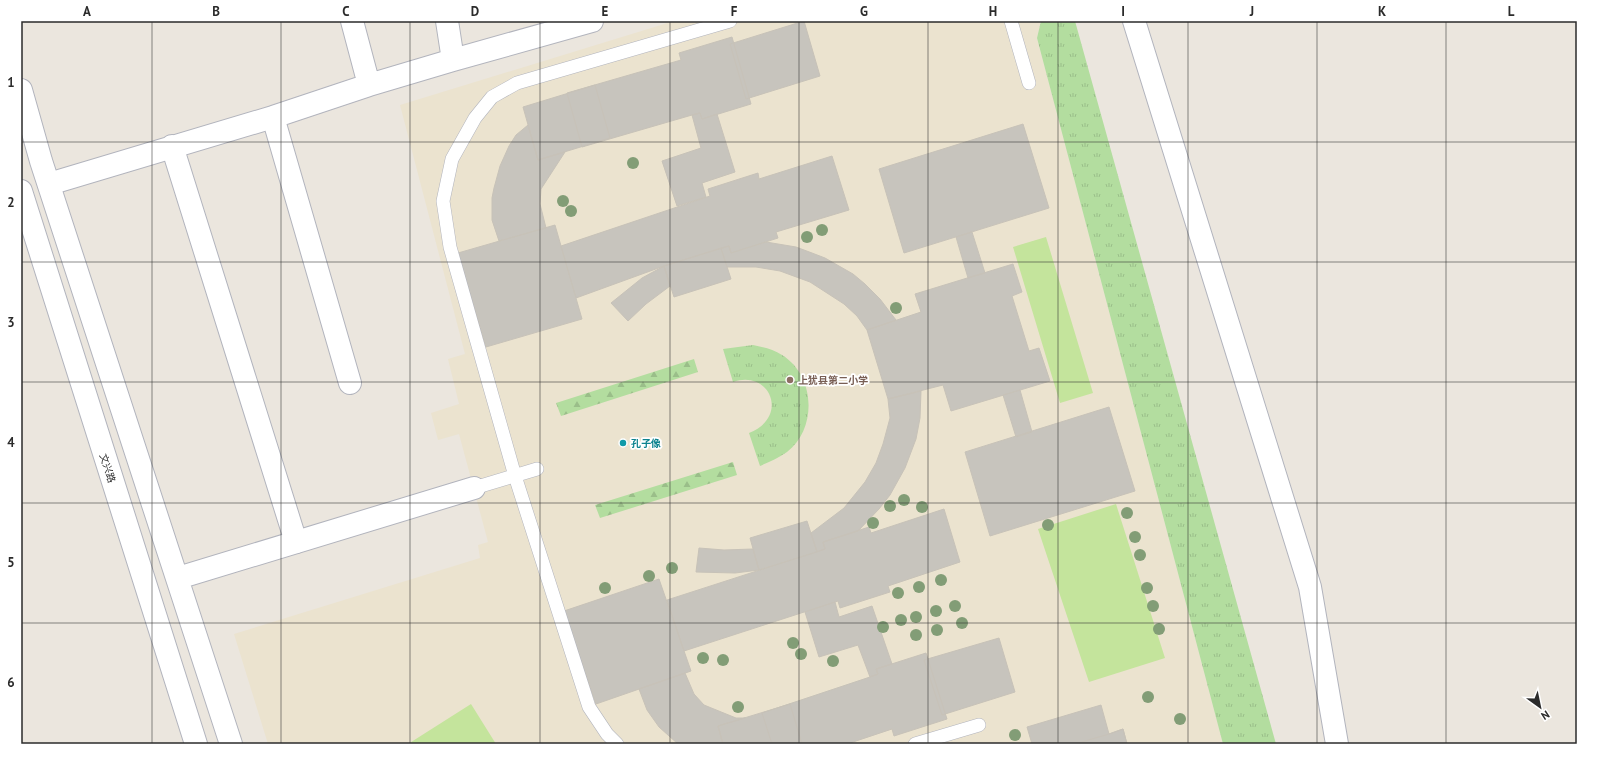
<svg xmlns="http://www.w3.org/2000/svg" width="1598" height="765" font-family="'PT Sans','Noto Sans SC',sans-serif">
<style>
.education{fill:#ebe3cf}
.grass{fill:url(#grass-tufts)}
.forest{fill:url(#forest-firs)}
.pitch{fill:#c4e49c}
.building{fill:#c7c4bd;stroke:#c7c2b8}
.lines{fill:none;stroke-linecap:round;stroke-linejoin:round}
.lane-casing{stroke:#b2b4bd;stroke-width:14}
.street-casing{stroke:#b2b4bd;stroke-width:24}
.secondary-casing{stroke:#b2b4bd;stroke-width:24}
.lane{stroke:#fff;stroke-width:13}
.street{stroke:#fff;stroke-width:22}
.secondary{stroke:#fff;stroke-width:22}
.tree{fill:#829d76}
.grid{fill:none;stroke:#2b2b2b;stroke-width:1;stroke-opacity:0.55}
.education-dot{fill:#8d6e63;stroke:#fff;stroke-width:1.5}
.culture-dot{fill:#0f9aa8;stroke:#fff;stroke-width:1.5}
.labels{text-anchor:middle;stroke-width:3.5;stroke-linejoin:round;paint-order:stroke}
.education-label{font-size:10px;font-weight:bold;fill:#785e54;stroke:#fff;text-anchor:start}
.culture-label{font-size:10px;font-weight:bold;fill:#0d838f;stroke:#fff;text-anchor:start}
.street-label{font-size:10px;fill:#2b2b2b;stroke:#fff}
.neatline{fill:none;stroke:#2b2b2b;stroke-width:1.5}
.grid-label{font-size:13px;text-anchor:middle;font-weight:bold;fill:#2b2b2b}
</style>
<defs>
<pattern id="grass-tufts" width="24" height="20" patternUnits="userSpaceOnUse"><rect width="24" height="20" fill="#b3dd9f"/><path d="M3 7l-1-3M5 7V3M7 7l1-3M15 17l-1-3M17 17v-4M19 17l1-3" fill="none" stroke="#9abe89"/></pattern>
<pattern id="forest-firs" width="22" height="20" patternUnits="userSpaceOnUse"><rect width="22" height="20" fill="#b3dd9f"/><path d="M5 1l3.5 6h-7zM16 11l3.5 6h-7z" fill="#9abe89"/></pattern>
</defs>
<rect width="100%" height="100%" fill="#ebe6de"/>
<path class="education" d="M674 21H1041L1037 38 1223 744H268L234 634 480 558 478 545 488 542 459 434 438 440 431 413 459 404 448 359 465 354 400 105Z"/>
<path class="grass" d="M1041 21H1075L1276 744H1223L1037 38Z
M753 345C763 347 773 349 782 355 815 375 818 428 787 452 779 458 769 462 760 466L749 433C790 417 770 369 733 382L723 349Z"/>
<path class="forest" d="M694 359 698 372 561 416 556 403Z
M733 462 737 475 600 518 595 505Z"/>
<path class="pitch" d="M1046 237 1093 393 1060 403 1013 247Z
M1116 504 1165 658 1089 682 1038 529Z
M471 704 496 744H408Z"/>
<path class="building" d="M804 21 820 76 746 99 730 44Z
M732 37 751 104 702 119 700 113 692 115 582 147 567 93 681 60 679 53Z
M595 85 610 138 538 160 523 107Z
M700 113 702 119 717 114 735 172 702 183 706 197 677 206 662 161 701 148 692 115Z
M1023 124 1049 208 904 253 879 169Z
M528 125 538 160 565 152 541 189 540 204 546 228 499 241 492 220V198L494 188 500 166 509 146 516 135Z
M832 156 849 210 776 232 778 238 731 253 729 246 664 266 576 298 561 246 710 196 708 189 758 173 759 179Z
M555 225 582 319 486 347 458 253Z
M972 232 985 273 968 278 956 237Z
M766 242 796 247 812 253 825 258 853 274 865 284 880 299 896 320 867 330 857 316 844 304 810 282 780 271 756 267H727L721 248 729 246 731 253Z
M721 248 731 279 674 297 664 266Z
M1013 264 1022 292 1012 296 1029 351 1039 348 1050 381 951 411 943 385 888 399 867 330 921 312 915 294Z
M664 266 670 286 646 304 628 321 611 303 642 278Z
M1020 390 1032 432 1016 437 1003 395Z
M921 391 920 418 916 439 905 468 890 495 879 509 858 531 823 542 825 549 817 552 811 533 844 508 865 482 876 463 883 444 890 418 888 399Z
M1109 407 1135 491 990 536 965 452Z
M944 509 960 562 888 586 890 592 840 608 838 601 684 651 667 600 825 549 823 542 869 527 871 533Z
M807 521 817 552 759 570 750 538Z
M699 548 724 550 753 549 759 570 735 573 696 572Z
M659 579 691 671 596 704 564 611Z
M835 602 839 617 872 606 892 664 876 669 878 674 870 677 858 645 819 657 805 612Z
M999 638 1015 692 942 715 924 660Z
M926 653 947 719 894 736 892 729 847 744H772L762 713 870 677 878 674 876 669Z
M685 673 694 694 704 705 736 718H745L718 726 723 744H678L659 727 647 710 639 689Z
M790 704 802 744H723L718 726Z
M1101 705 1109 734 1123 729 1127 744H1032L1027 727Z
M1123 729 1127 744H1075L1109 734Z"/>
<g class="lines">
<defs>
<path id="lane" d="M1011 21 1029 83
M474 488 537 469
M617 744 607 734 589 707 515 476 450 247 443 201 452 159 475 118 492 97 517 83 730 21
M915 744 979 725"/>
<path id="street" d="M352 21 369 85
M447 21 453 60
M1134 21 1310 587 1337 744
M273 117 350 383
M172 146 296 542
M49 184 273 117 369 85 453 60 592 21"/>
<path id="secondary" d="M21 90 41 161 231 744
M21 191 196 744
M178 578 474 488"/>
</defs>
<use href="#lane" class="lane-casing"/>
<use href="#street" class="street-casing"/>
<use href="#secondary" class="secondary-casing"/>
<use href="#lane" class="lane"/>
<use href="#street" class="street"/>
<use href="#secondary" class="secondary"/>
</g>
<g class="tree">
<circle cx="633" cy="163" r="6"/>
<circle cx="563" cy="201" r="6"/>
<circle cx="571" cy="211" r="6"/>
<circle cx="822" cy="230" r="6"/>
<circle cx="807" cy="237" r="6"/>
<circle cx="896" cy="308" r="6"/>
<circle cx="904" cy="500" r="6"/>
<circle cx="890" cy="506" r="6"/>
<circle cx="922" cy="507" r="6"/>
<circle cx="1127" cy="513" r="6"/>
<circle cx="873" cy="523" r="6"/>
<circle cx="1048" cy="525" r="6"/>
<circle cx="1135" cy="537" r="6"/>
<circle cx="1140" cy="555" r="6"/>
<circle cx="672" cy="568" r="6"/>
<circle cx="649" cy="576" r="6"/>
<circle cx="941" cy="580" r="6"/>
<circle cx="919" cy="587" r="6"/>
<circle cx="605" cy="588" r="6"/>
<circle cx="1147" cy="588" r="6"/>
<circle cx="898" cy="593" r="6"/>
<circle cx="955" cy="606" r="6"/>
<circle cx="1153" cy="606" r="6"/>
<circle cx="936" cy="611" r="6"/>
<circle cx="916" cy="617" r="6"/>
<circle cx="901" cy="620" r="6"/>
<circle cx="962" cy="623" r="6"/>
<circle cx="883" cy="627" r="6"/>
<circle cx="1159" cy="629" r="6"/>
<circle cx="937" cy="630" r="6"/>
<circle cx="916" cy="635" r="6"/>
<circle cx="793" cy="643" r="6"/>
<circle cx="801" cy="654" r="6"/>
<circle cx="703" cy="658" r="6"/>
<circle cx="723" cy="660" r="6"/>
<circle cx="833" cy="661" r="6"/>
<circle cx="1148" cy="697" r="6"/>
<circle cx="738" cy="707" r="6"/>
<circle cx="1180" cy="719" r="6"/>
<circle cx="1015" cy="735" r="6"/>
</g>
<path class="grid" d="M152 21V744M281 21V744M410 21V744M540 21V744M670 21V744M799 21V744M928 21V744M1058 21V744M1188 21V744M1317 21V744M1446 21V744M21 142H1577M21 262H1577M21 382H1577M21 503H1577M21 623H1577"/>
<circle class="education-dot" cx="790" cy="380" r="4"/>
<circle class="culture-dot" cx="623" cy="443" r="4"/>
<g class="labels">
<g class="education-label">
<text x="798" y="384">上犹县第二小学</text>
</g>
<g class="culture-label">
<text x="631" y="447">孔子像</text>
</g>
<g class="street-label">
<text transform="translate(108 468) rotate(72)" y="4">文兴路</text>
</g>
</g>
<rect width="1598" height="765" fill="none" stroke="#ffffff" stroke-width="44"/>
<g transform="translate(1540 707) rotate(147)" stroke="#ffffff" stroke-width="3" paint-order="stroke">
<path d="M0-3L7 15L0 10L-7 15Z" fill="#2b2b2b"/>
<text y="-6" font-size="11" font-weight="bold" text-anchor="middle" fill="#2b2b2b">N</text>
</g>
<rect x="22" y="22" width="1554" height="721" class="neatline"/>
<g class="grid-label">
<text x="87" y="16">A</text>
<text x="216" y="16">B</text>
<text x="346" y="16">C</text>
<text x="475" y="16">D</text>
<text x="605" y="16">E</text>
<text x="734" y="16">F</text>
<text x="864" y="16">G</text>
<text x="993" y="16">H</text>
<text x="1123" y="16">I</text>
<text x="1252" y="16">J</text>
<text x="1382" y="16">K</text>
<text x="1511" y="16">L</text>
<text x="11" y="87">1</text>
<text x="11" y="207">2</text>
<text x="11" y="327">3</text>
<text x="11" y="447">4</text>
<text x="11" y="567">5</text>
<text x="11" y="687">6</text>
</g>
</svg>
